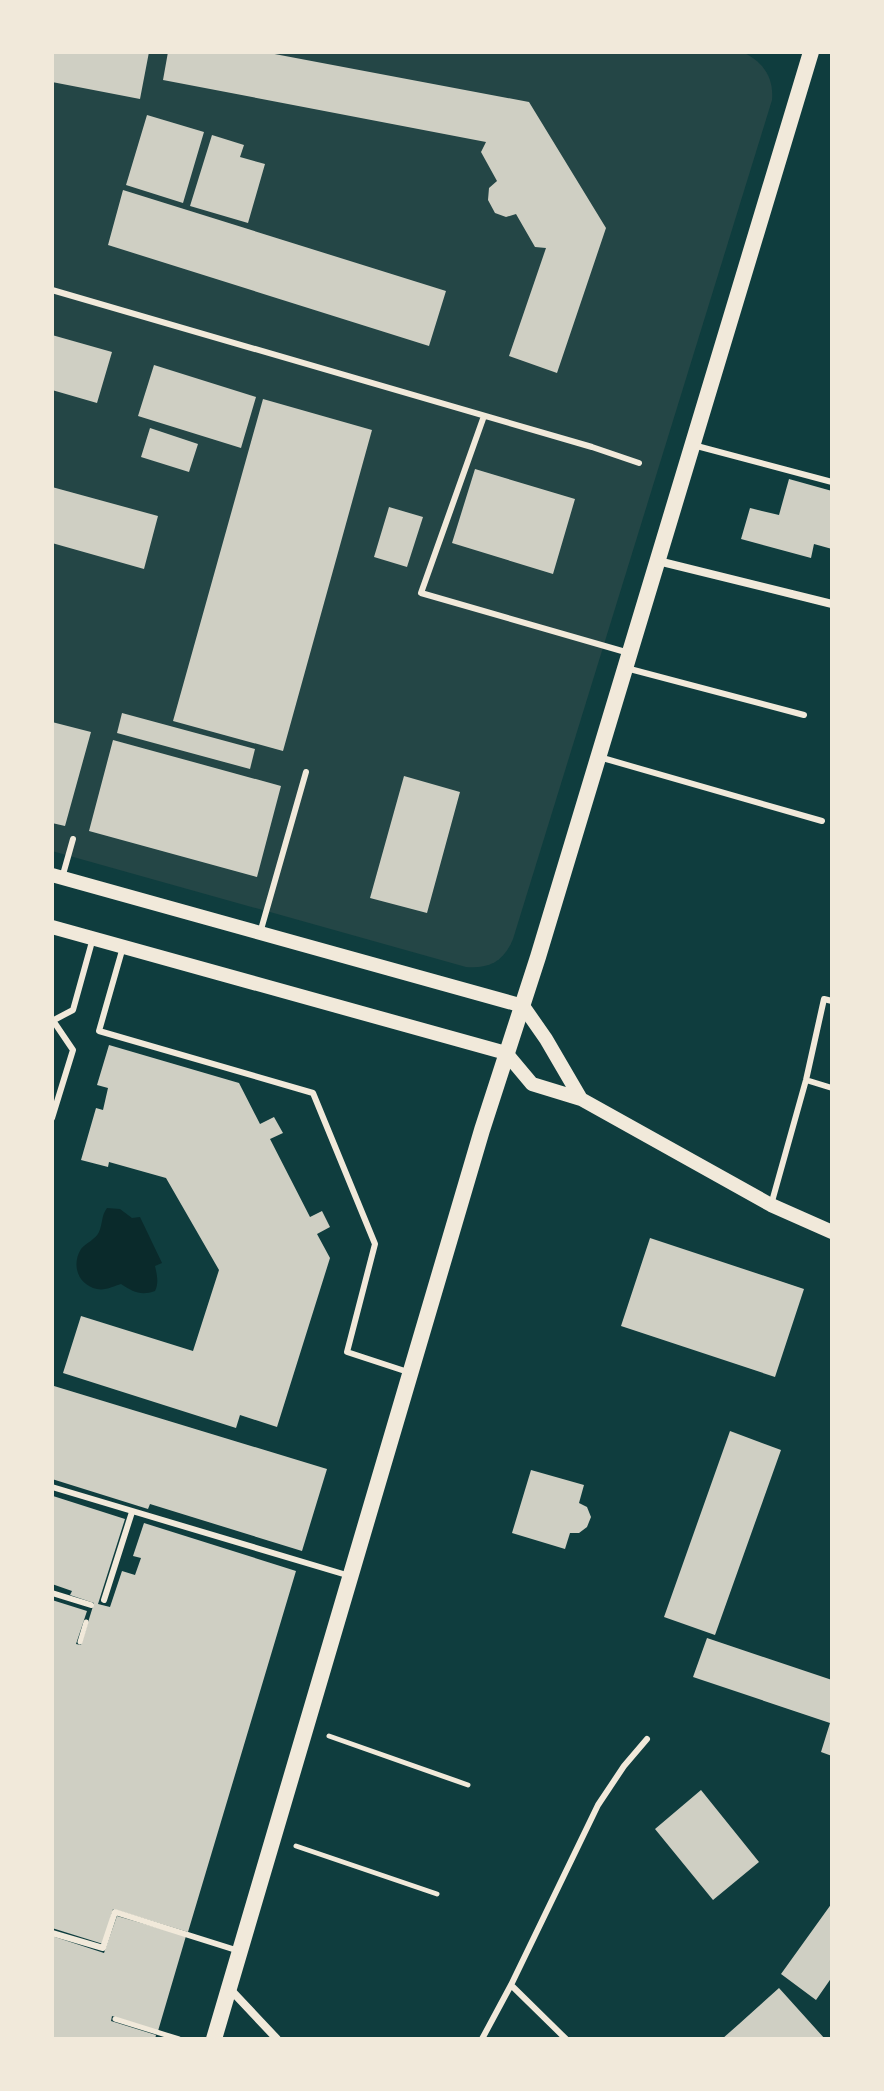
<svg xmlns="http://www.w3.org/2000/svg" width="884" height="2091" font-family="Lato,sans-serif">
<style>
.green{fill:#244646}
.water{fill:#0a2a2b}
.building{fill:#cfcfc3}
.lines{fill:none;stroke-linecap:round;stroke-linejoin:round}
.path{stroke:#f1e9da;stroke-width:5}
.service{stroke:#f1e9da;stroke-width:6}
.minor{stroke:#f1e9da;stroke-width:8}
.tertiary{stroke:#f1e9da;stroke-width:14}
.secondary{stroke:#f1e9da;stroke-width:16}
</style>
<rect width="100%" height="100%" fill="#0f3d3e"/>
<path class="green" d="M52 52H742C762 61 774 76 772 100L513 939C504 961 489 969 466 967L52 851Z"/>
<path class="water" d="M107 1208 120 1209 132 1218 140 1217 162 1263 155 1266C157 1275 159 1283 155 1291 141 1296 133 1292 121 1284 114 1286 105 1291 97 1289 78 1285 71 1265 81 1249 86 1243 96 1239 99 1232 103 1223 101 1216 107 1208Z"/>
<path class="building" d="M52 52H149L140 99 52 82Z
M168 52H264L529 102 606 228 557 373 509 356 546 248 535 247 516 214 506 217 495 213 488 200 489 188 497 181 481 152 486 142 163 80Z
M147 115 204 132 183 203 126 185Z
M212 135 244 145 240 157 265 164 248 223 190 206Z
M123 190 446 291 429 346 108 245Z
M52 335 112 352 97 403 52 390Z
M154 365 256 397 241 448 138 416Z
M263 399 372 430 283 751 173 721Z
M150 428 198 444 189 472 141 457Z
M475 469 575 499 553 574 452 543Z
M789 479 832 491V549L814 544 811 558 741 539 750 508 779 515Z
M52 487 158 516 144 569 52 543Z
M389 507 423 517 407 567 374 557Z
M122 713 255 749 250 769 117 733Z
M52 722 91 732 65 826 52 823Z
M113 740 281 786 257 877 89 831Z
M404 776 460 792 427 913 370 898Z
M109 1045 239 1083 260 1124 274 1117 283 1133 270 1139 310 1217 322 1211 330 1227 317 1234 330 1258 277 1427 240 1415 236 1428 63 1373 81 1316 193 1351 219 1270 166 1178 109 1162 108 1167 81 1160 96 1108 103 1110 108 1088 97 1085Z
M650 1238 804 1289 775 1377 621 1326Z
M54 1386 327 1469 302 1551 150 1504 148 1509 52 1479V1393Z
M730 1431 781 1450 715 1635 664 1617Z
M531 1470 584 1485 579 1503 587 1507 591 1517 587 1527 579 1533H570L565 1549 512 1533Z
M53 1496 125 1519 98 1604 110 1607 122 1571 135 1575 141 1558 133 1556 144 1523 296 1571 188 1932 113 1909 103 1944 52 1928V1600L87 1611 76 1644 81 1645 94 1603 70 1595 72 1591 52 1584Z
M707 1638 832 1680V1756L821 1752 830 1723 693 1677Z
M701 1790 759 1862 713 1900 655 1829Z
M832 1903V1977L816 2000 781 1974Z
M117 1916 186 1936 158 2031 112 2016 111 2021 156 2035 155 2039H52V1936L104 1953Z
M779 1988 825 2039H722L739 2024Z"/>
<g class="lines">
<path class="path" d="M80 1642 86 1622
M329 1736 468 1785
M296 1846 437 1894
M115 2019 179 2039"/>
<path class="service" d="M52 290 592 447 639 463
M484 416 421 593 629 653
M693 445 832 482
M626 668 804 715
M599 757 822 821
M62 878 73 839
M260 933 306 772
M123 947 99 1031 313 1093 375 1244 347 1352 411 1373
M52 1019 73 1050 52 1118
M54 1020 73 1010 93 938
M806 1080 832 1088
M771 1205 806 1080 824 999 832 1001
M52 1487 350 1576
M52 1593 91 1605
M104 1600 132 1512
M52 1933 103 1948 115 1912 239 1951
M511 1985 566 2039
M482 2039 511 1985 598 1805 624 1766 647 1739"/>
<path class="minor" d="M658 561 832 604
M229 1988 277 2039"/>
<path class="tertiary" d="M52 875 523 1006 546 1039 581 1099
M52 927 506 1053 532 1084 581 1099 771 1205 832 1232"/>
<path class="secondary" d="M214 2039 482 1130 538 957 811 52"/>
</g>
<rect width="884" height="2091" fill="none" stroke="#f1e9da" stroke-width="108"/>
</svg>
